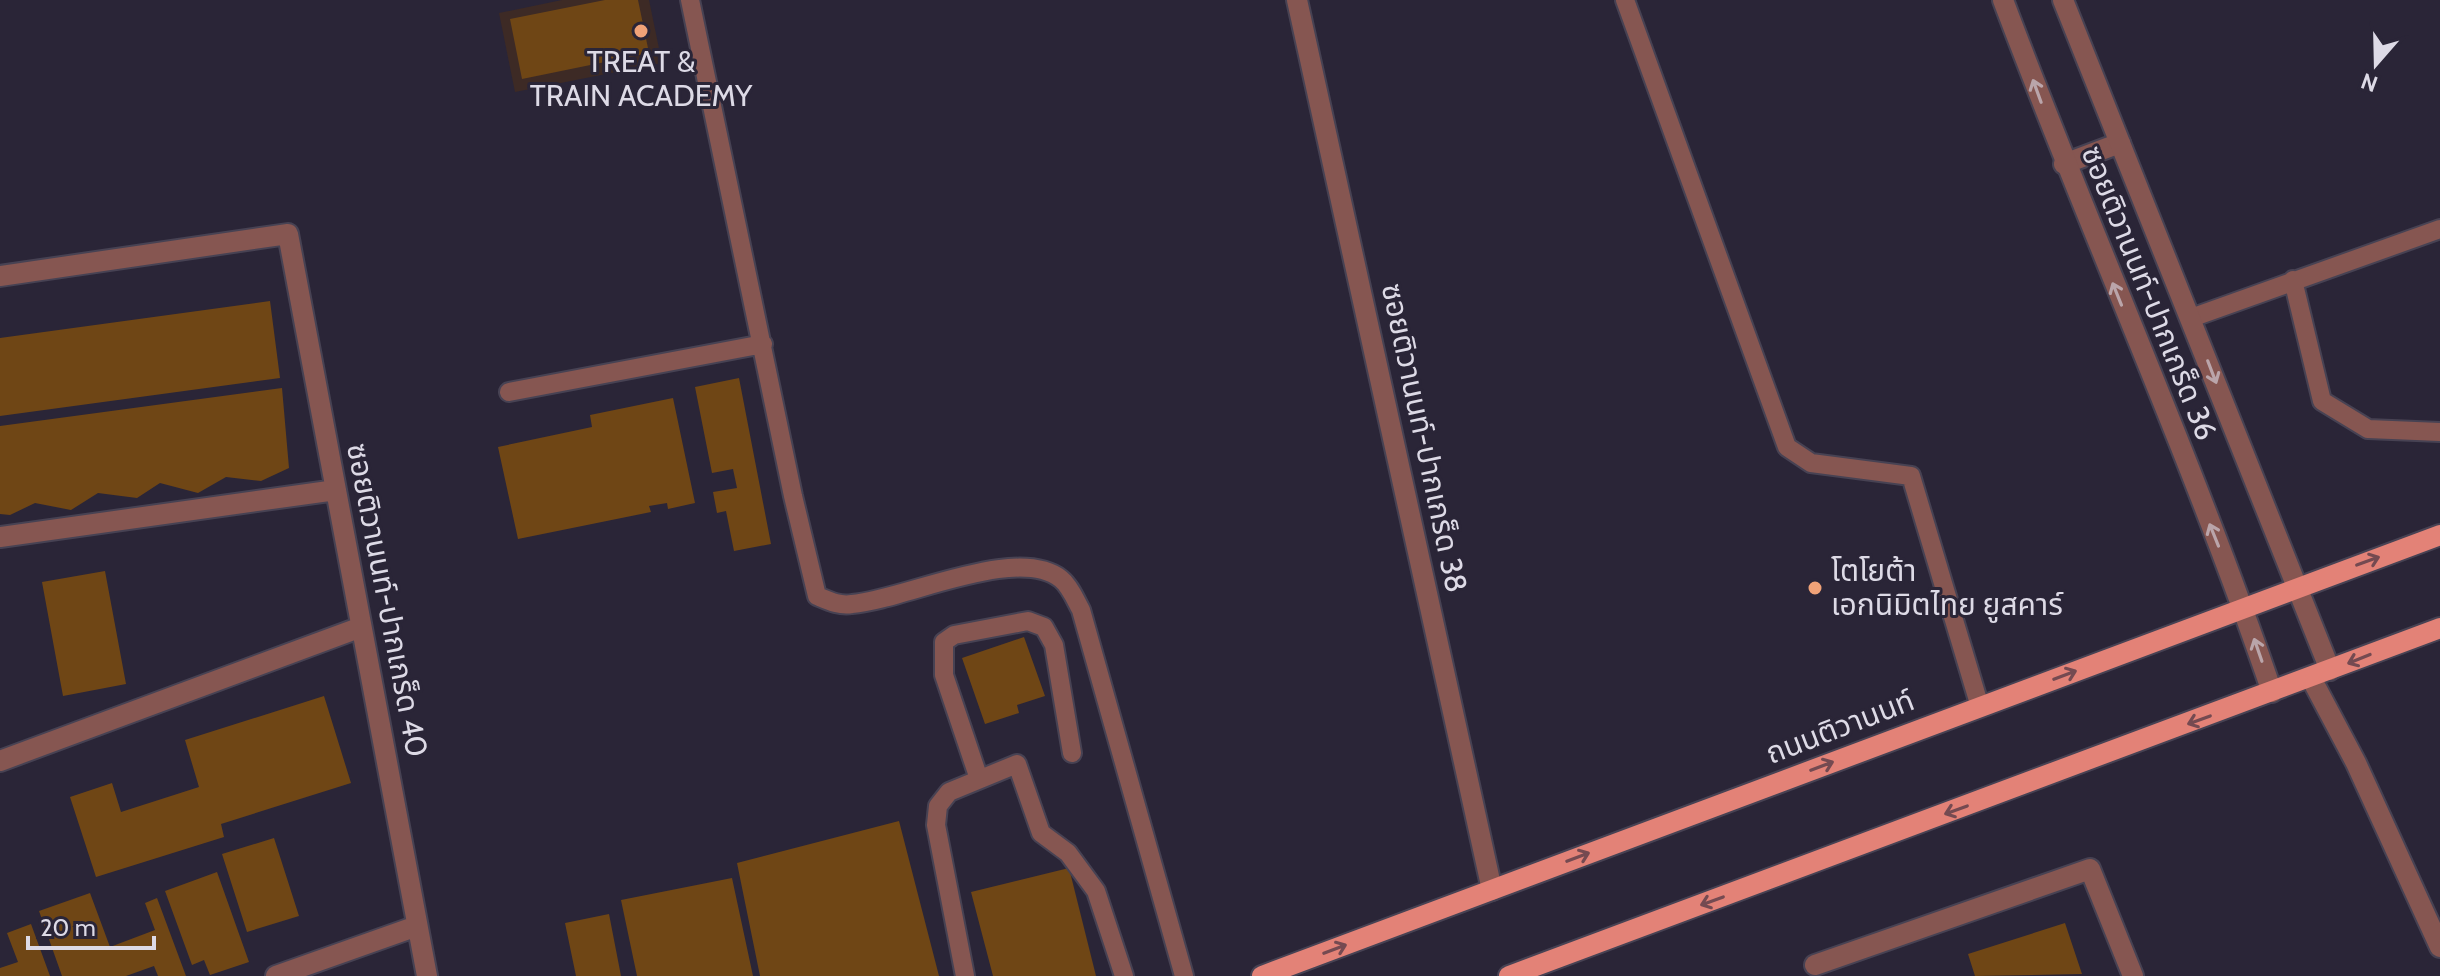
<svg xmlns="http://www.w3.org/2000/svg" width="2440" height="976" font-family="Cabin,'Noto Sans Thai',sans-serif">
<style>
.commercial{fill:#3d2a25}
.building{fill:#6f4615}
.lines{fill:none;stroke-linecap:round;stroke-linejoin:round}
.service-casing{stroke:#474253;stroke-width:22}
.minor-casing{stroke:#474253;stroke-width:24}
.tertiary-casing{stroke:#474253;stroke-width:24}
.primary-casing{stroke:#474253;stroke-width:24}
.service{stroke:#865651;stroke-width:18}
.minor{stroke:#865651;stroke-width:20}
.tertiary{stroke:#865651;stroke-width:20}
.primary{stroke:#e38277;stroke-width:20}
.oneway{stroke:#baa5aa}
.oneway2{stroke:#744a51}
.poi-dot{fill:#f0a278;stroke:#2a2537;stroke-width:3}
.labels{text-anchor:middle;stroke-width:6;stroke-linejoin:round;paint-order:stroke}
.poi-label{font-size:30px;fill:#dddae6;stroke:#2a2537}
.street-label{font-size:30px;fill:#dddae6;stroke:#2a2537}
</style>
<rect width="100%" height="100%" fill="#2a2537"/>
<path class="commercial" d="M562 0H649L662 63 515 92 499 13Z"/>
<path class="building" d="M605 0H638L649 53 522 79 510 19Z
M270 301 280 378 0 416V338Z
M739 378 771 544 734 551 726 511 717 513 713 492 737 488 733 469 712 473 695 387Z
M282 388 289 468 261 481 226 477 198 493 160 483 137 498 98 493 71 510 35 503 10 515 0 514V426Z
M673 398 695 503 668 509 667 503 649 506 651 512 518 539 498 447 592 427 590 415Z
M105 571 126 684 63 696 42 582Z
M1024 637 1045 696 1017 705 1019 713 985 724 962 658Z
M324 696 351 783 221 824 224 837 96 877 70 797 112 783 121 812 199 787 185 740Z
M899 821 939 976H760L737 863Z
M274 838 299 916 247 932 222 854Z
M1069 868 1096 976H993L971 892Z
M217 872 249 962 210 975 204 960 192 965 165 891Z
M732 878 753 976H637L621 900Z
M90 893 110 947 155 930 145 903 157 898 186 976H158L154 966 126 976H62L39 911Z
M609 914 621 976H576L565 923Z
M2065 923 2082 974 1975 976 1968 954Z
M31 924 50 976H0V968L18 962 7 933Z"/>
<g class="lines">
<defs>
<path id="service" d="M690 0 793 496 817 596C829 601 839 606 852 604 904 600 1017 544 1061 579 1070 586 1076 601 1081 610L1184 976
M1625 0 1787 447 1811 463 1911 476 1980 707
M2293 280 2322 401 2368 429 2440 432
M2191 318 2440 229
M509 392 763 344
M979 779 944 675V642L954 635 1028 621 1044 627 1054 645 1072 753
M965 976 936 825 938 806 949 792 1017 764 1041 833 1068 853 1096 891 1124 976"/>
<path id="minor" d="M1297 0 1492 890
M2064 164 2120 143
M0 276 288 234 427 976
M0 537 336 490
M2311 678 2356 763 2440 947
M0 761 361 627
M1815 965 2090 869 2133 976
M276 976 417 926"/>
<path id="tertiary" d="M2003 0C2090 232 2192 458 2272 692
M2063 0 2330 670"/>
<path id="primary" d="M1262 976 2440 535
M1509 976 2440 628"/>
</defs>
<use href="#service" class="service-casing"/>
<use href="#minor" class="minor-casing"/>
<use href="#tertiary" class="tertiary-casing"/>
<use href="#primary" class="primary-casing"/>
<use href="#service" class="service"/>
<use href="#minor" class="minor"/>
<use href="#tertiary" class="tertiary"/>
<use href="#primary" class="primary"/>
</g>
<defs><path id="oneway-shaft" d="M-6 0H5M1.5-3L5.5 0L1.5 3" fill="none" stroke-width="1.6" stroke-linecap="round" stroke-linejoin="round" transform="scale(2)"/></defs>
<g class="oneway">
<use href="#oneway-shaft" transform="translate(2037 91) rotate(-110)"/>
<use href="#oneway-shaft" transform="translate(2117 294) rotate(-112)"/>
<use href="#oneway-shaft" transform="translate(2212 372) rotate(69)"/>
<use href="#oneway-shaft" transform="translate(2214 535) rotate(-112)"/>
<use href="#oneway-shaft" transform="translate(2258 650) rotate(-109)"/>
</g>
<g class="oneway2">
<use href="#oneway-shaft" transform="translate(2368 561) rotate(-20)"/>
<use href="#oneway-shaft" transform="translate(2359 659) rotate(158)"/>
<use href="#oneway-shaft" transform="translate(2065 675) rotate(-21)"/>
<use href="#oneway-shaft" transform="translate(2199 720) rotate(160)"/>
<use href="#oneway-shaft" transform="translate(1822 766) rotate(-21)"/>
<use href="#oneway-shaft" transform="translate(1956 810) rotate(160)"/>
<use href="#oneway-shaft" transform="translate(1578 857) rotate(-21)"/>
<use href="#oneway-shaft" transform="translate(1712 901) rotate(160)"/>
<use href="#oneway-shaft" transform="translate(1335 949) rotate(-21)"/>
</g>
<g class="poi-dot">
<circle cx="641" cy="31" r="8"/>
<circle cx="1815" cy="588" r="8"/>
</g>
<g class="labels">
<g class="poi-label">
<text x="641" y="72">TREAT &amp;<tspan x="641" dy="34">TRAIN ACADEMY</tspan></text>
<text x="1831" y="581" text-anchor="start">โตโยต้า<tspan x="1831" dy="34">เอกนิมิตไทย ยูสคาร์</tspan></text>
</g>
<g class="street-label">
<text transform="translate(2149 293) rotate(68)" y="10">ซอยติวานนท์-ปากเกร็ด 36</text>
<text transform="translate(1424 438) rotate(78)" y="10">ซอยติวานนท์-ปากเกร็ด 38</text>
<text transform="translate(387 600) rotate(79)" y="10">ซอยติวานนท์-ปากเกร็ด 40</text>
<text transform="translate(1840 727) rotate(-21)" y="10">ถนนติวานนท์</text>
</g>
</g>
<g transform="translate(2376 64) rotate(200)" stroke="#2a2537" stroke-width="6" paint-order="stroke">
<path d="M0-6L14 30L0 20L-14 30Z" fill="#dddae6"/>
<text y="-12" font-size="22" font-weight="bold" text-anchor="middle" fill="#dddae6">N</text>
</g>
<path d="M28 936v12h126v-12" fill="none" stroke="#dddae6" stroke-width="4"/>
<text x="40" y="936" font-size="24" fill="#dddae6" stroke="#2a2537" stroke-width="6" paint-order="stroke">20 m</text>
</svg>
